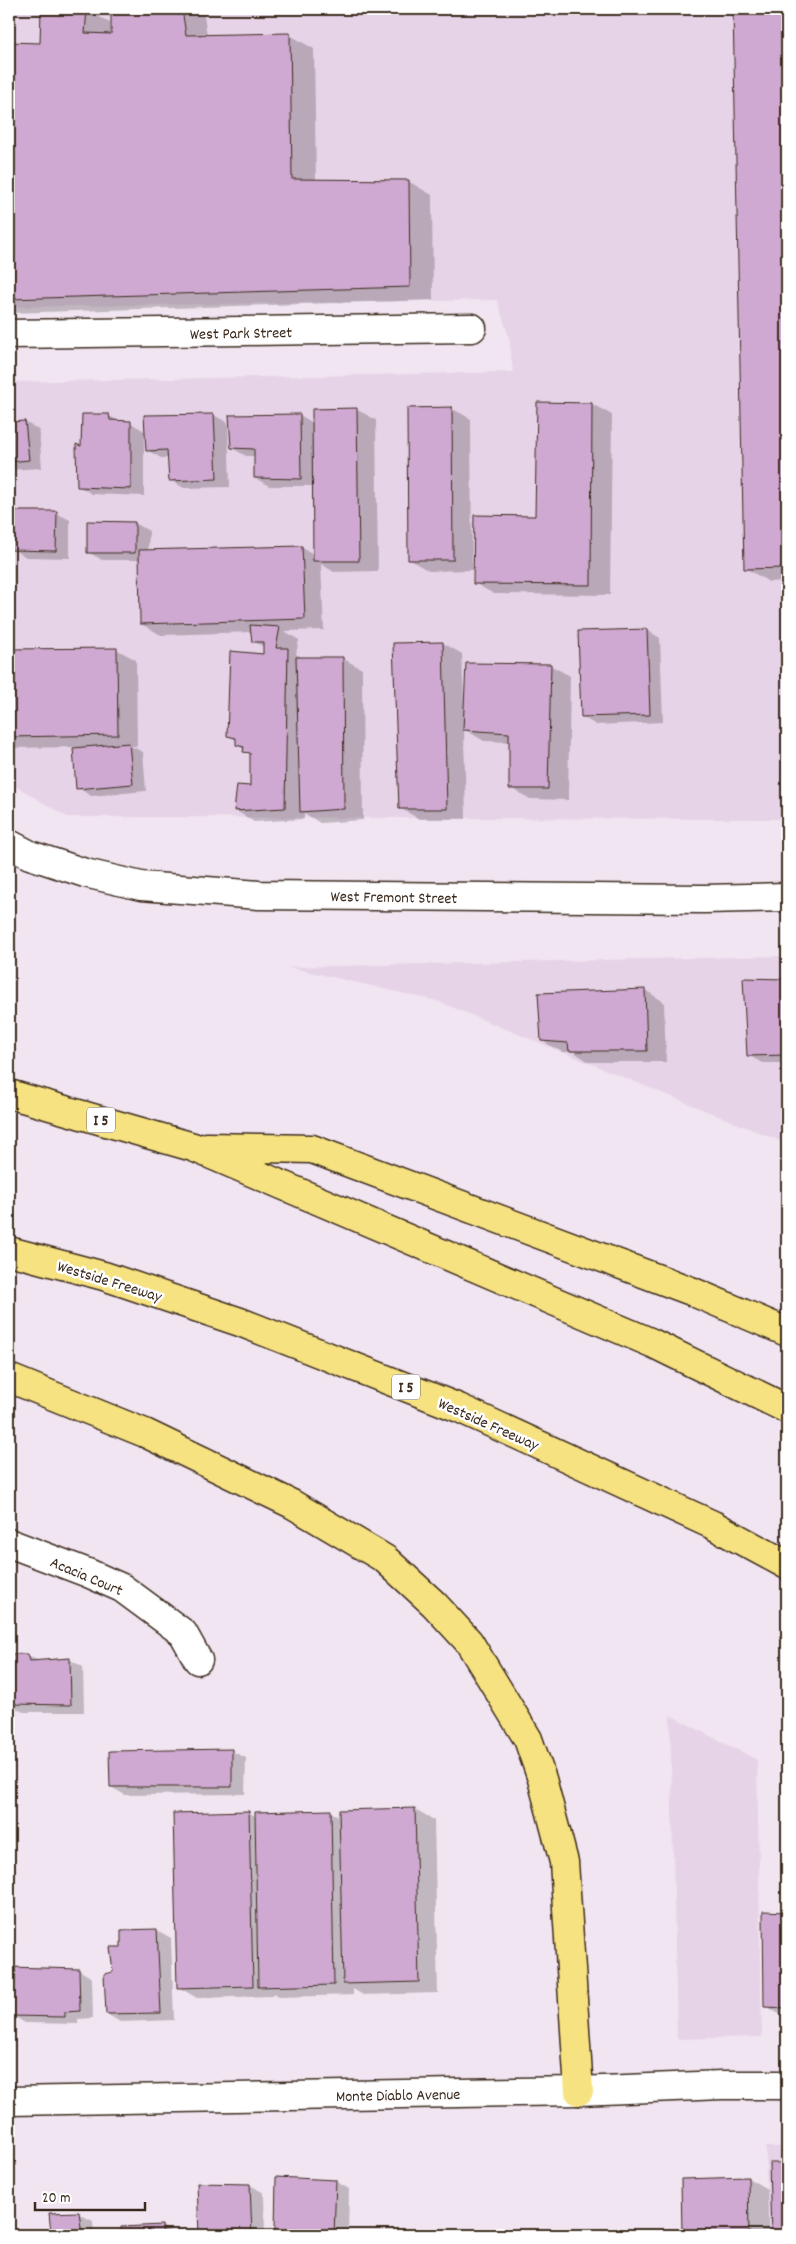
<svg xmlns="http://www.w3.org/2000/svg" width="796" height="2244" font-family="Dekko,sans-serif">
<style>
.built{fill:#e7d3e7}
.shadow{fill:#0003}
.building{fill:#cfa9d1;stroke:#3b2a1e}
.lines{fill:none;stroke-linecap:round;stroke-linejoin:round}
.minor-casing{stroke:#3b2a1e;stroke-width:31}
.tertiary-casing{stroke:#3b2a1e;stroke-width:31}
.motorway-casing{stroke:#3b2a1e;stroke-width:31}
.minor{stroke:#fff;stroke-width:28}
.tertiary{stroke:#fff;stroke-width:28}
.motorway{stroke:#f7e281;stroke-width:28}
.labels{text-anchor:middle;stroke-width:5;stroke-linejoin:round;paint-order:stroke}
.shield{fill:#fff;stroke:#766a62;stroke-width:1}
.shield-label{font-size:15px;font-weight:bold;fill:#3b2a1e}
.street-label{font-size:16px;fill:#3b2a1e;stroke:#fff}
</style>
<rect width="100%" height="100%" fill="#f1e5f1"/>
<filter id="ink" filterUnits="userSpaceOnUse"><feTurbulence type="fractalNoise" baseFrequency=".02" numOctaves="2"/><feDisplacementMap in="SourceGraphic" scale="10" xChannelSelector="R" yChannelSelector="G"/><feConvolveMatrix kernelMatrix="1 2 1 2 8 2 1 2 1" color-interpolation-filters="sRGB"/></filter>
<g filter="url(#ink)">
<path class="built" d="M9 9H787V819L67 817 9 782V382L513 372 509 337 497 300 9 307Z
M787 956V1144L437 1001 288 967Z
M670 1715 757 1760 762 2037 677 2039Z
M766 2147H787V2235H767Z"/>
<path class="shadow" d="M42 9H86L110 23V35L113 36 112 9H203L207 36 290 35 314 49 316 181H408L432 195 433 300 9 313V43L41 44Z
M735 9H787V581L769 582 745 568Z
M538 403 592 404 612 415 610 595 494 594 474 583 537 517Z
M451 408 471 419 472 570 429 571 410 560Z
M356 409 376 420 378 571 334 572 321 564 324 630 284 631 299 640 296 654 303 658H342L362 669 363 820 320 823 304 813V819L254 822 235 810 252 788V755L237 745V741L228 735 264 655V647L253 641 252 632 161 635 141 624 140 560H102L88 552 135 523 149 531 148 551 301 547 315 555 314 486H269L255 478V456H246L232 448 300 415 313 423Z
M108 415 120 422 131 423 146 432 145 416 214 415 228 423 230 487 184 488 170 480 169 458H161L147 450 146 435H144V496L92 494 78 486 82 447Z
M25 422 39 430 42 468 9 470V423Z
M56 513 70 520V558L26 557 12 549Z
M647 630 660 638 663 722 596 725 582 717Z
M443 643 462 654 464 708 550 665 570 676 568 800 530 799 511 788 510 742 484 741 464 729 466 819H419L400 808Z
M116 649 136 660 137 746H131L143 752 146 791 91 796 78 788 80 747 9 748V650Z
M744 979 787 981V1063H762L748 1055Z
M645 990 664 1002 666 1062H589L574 1052H562L542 1041Z
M9 1655H28L38 1661 69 1659 83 1667 84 1712H23L9 1704Z
M232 1751 246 1758 245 1794 125 1795 111 1787Z
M415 1809 434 1820 438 1993 363 1995 353 1989V1995L279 1997 272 1993V1996L197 1998 178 1987 249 1812 256 1817 330 1812 341 1817Z
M764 1912 787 1913V2015L779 2014 765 2006Z
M157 1930 171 1938 174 2020 120 2022 107 2014 114 1973 122 1948Z
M79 1970 92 1978 93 2018 78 2019V2024L25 2023 12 2015Z
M771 2164H787V2235H772Z
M748 2178 767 2189 768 2235H683L682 2181Z
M335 2181 349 2189 348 2235H287L276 2229Z
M198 2184 250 2185 264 2193 265 2235H200Z
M9 2189 10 2190 12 2235H9Z
M79 2214 93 2221 94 2235H36H52Z
M162 2226 176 2235H123L122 2228Z"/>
<path class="building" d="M41 9H87L85 33 111 34V9H182L186 35 290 33 292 179 409 180 410 287 9 299V42L40 43Z
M733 9H787V568L744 569Z
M537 402 592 403 591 585 473 584 474 515 535 516Z
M452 407 453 560H408L407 408Z
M357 408 359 561H313L312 409Z
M82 414H109L110 420 131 421V489L77 487 76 444 81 446Z
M214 414 217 479 169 481 167 450 146 451 144 415Z
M300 414 301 479 254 478V449L231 448 229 415Z
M25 421 29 460 9 462V422Z
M12 511H57L56 551 11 550Z
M87 521 135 522V553H87Z
M302 546 305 619 140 624 139 550Z
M250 625 280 627 276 648H288L285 808 234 811 237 785 250 786V753L243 752 244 747 236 745V738L227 736 230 651 263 654V642H252Z
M647 629 650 715 581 717 578 631Z
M443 642 447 809H399L393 643Z
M117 648 118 735 9 737V649Z
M296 657H343L344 809 300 812Z
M466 663 551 664 548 789H509V733L463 730Z
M129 743 133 784 76 789 73 748Z
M743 978 787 979V1055L747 1056Z
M645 989 647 1051H569L568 1043 541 1041 538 993Z
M9 1654H28L30 1661 70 1658 71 1705 9 1704Z
M232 1749V1787H110L109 1751Z
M415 1808 419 1982 343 1984 339 1810Z
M331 1810 334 1985 258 1987 255 1812Z
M249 1811 253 1986 177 1988 173 1813Z
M763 1911 787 1912V2008L764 2007Z
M157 1929 161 2013 106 2014 104 1974 113 1972 110 1947H121V1930Z
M9 1967 79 1969 80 2011 65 2012V2017L10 2016Z
M769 2163H787V2235H771Z
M276 2177 336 2180 334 2235H294V2231L275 2230Z
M748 2177 749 2235H682L681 2179Z
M197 2183 250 2184 252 2235H199Z
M79 2212 82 2235H29L51 2233 49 2213Z
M162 2225 163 2235H121V2227Z"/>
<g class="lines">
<defs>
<path id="minor" d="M9 334 472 328
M9 1543 88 1573 122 1588 183 1633 198 1660"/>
<path id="tertiary" d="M9 844 30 855 85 873 141 886 259 895 704 899 787 897
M9 2101 579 2091 721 2085H787"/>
<path id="motorway" d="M9 1094 193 1147 652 1343 787 1409
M207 1147 312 1149 691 1291 787 1332
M9 1251 104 1276 240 1322 459 1408 713 1525 787 1565
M9 1378 145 1433 292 1504 385 1559 434 1604 469 1642 528 1739 542 1779 564 1862 579 2091"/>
</defs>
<use href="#minor" class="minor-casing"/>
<use href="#tertiary" class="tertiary-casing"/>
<use href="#motorway" class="motorway-casing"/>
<use href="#minor" class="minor"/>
<use href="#tertiary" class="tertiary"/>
<use href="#motorway" class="motorway"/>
</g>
</g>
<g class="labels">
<g class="shield">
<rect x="87" y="1107.5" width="28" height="25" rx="4"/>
<rect x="392" y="1374.5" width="28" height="25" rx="4"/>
</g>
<g class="shield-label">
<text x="101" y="1125">I 5</text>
<text x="406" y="1392">I 5</text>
</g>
<g class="street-label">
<text transform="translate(241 332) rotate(-1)" y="6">West Park Street</text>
<text transform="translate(394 896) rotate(1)" y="6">West Fremont Street</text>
<text transform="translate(110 1280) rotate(17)" y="6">Westside Freeway</text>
<text transform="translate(489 1423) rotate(24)" y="6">Westside Freeway</text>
<text transform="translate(87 1575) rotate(23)" y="6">Acacia Court</text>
<text transform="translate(398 2094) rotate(-1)" y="6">Monte Diablo Avenue</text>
</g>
</g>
<rect width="796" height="2244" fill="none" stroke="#fff" stroke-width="30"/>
<rect x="15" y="15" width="766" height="2214" fill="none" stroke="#3b2a1e" stroke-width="2" filter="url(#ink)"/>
<path d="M35 2202v8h110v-8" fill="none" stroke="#3b2a1e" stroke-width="2.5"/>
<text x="42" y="2202" font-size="15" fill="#3b2a1e" stroke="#ffffff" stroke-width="4" paint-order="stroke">20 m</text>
</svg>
